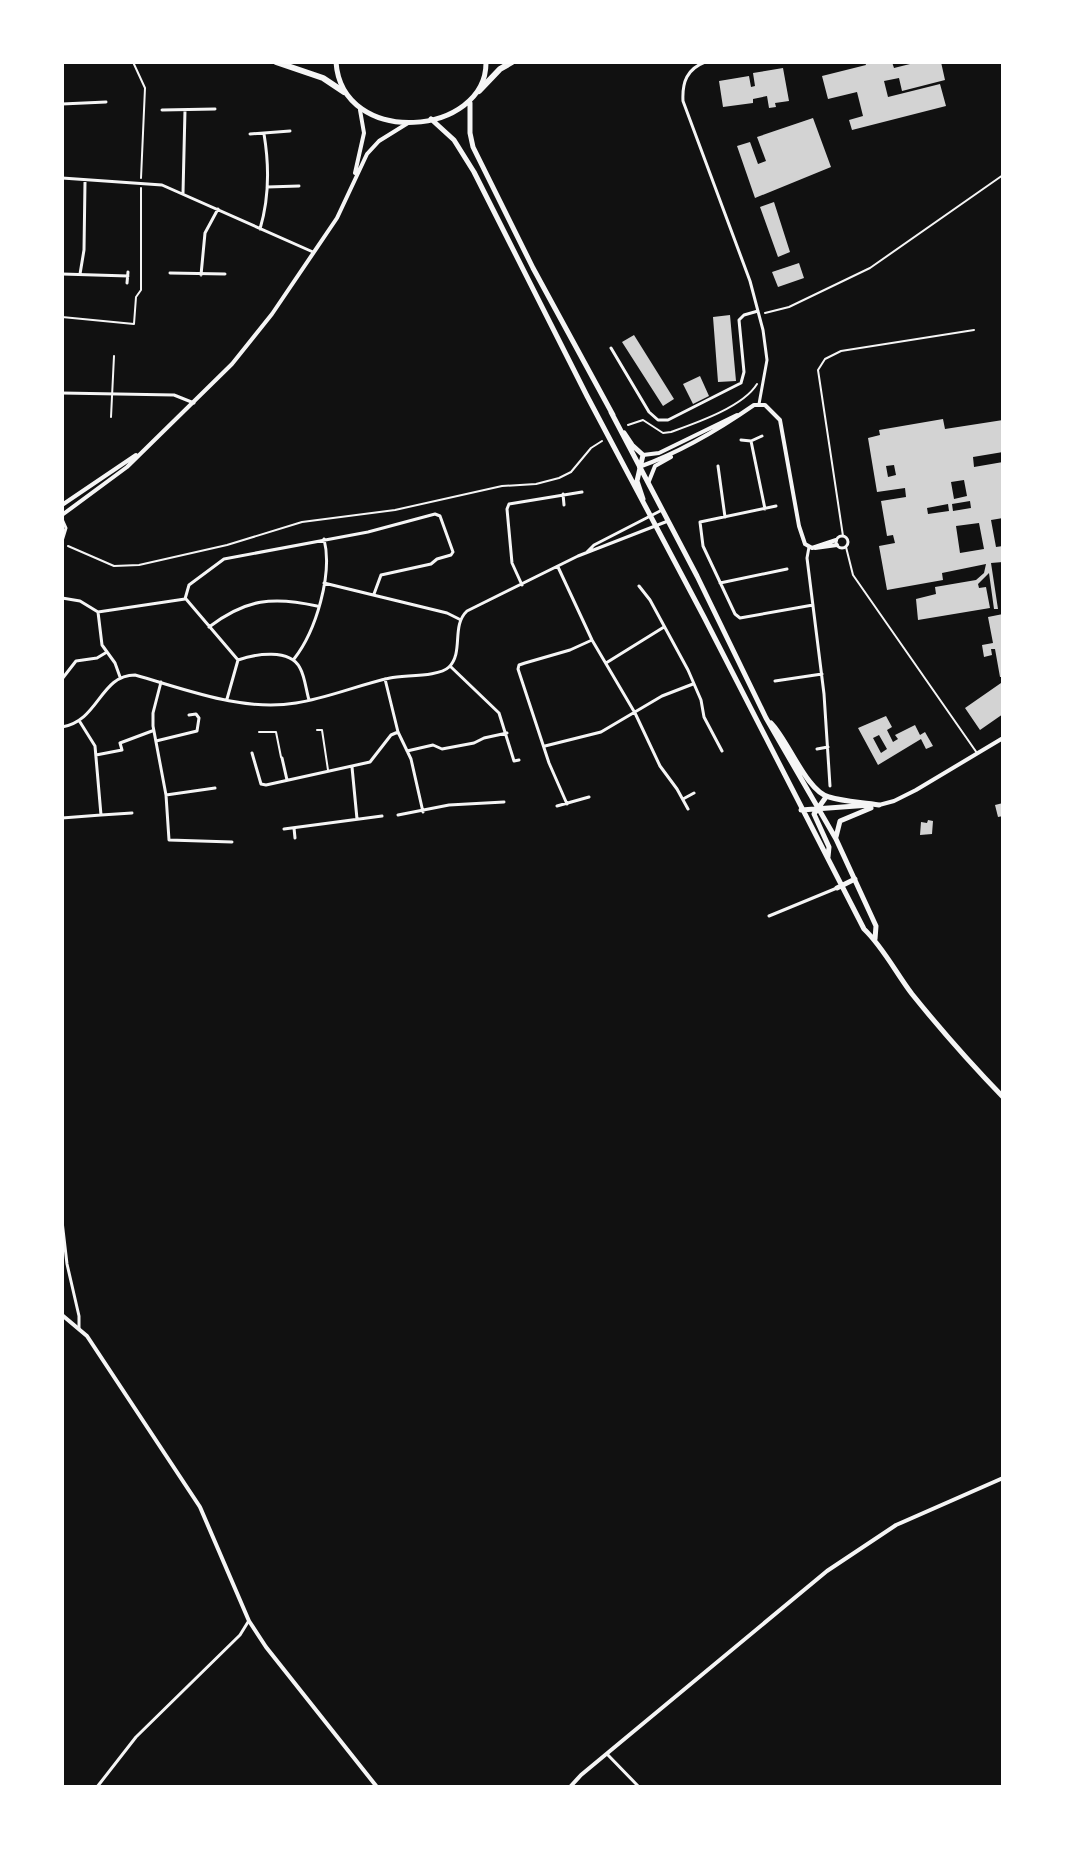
<svg xmlns="http://www.w3.org/2000/svg" width="1065" height="1849" font-family="Inter,sans-serif">
<style>
.building{fill:#d3d3d3;fill-rule:evenodd}
.lines{fill:none;stroke-linecap:round;stroke-linejoin:round}
.path{stroke:#f5f5f5;stroke-width:2}
.service{stroke:#f5f5f5;stroke-width:2}
.minor{stroke:#f5f5f5;stroke-width:3}
.tertiary{stroke:#f5f5f5;stroke-width:4}
.primary{stroke:#f5f5f5;stroke-width:5}
.trunk{stroke:#f5f5f5;stroke-width:6}
</style>
<rect width="100%" height="100%" fill="#111"/>
<path class="building" d="M865 62H892L894 68 918 62H941L945 80 902 91 899 78 884 81 888 97 940 84 946 106 852 130 849 120 863 116 857 92 828 99 822 76 866 65Z
M783 68 789 101 775 103 776 107 769 108 767 96 753 99V103L723 107 719 81 749 76 751 87 755 86 753 73Z
M813 118 831 167 755 198 737 146 750 142 758 164 766 161 757 137Z
M774 202 790 252 778 257 760 207Z
M799 263 804 278 778 287 772 272Z
M730 315 736 381 718 382 713 317Z
M634 335 674 399 663 406 622 342Z
M700 376 709 396 693 404 683 384Z
M943 419 945 429 1003 420V452L973 457 974 467 1003 462V518L991 520 996 547 1003 546V562L991 563 998 609H994L989 573 978 584 979 588 986 587 990 608 918 620 916 599 936 594 935 587 976 580 984 573 986 564 942 573 943 580 887 590 879 546 895 543 893 535 887 536 881 501 906 497 905 488 877 492 868 438 880 435 879 430ZM894 465 896 475 888 477 886 466ZM964 480 967 496 954 499 951 482ZM970 501 971 508 953 511 952 504ZM948 504 949 511 928 514 927 508ZM979 523 984 549 960 553 956 526Z
M1003 614V677H1000L995 649H991L992 655 984 657 982 645 993 643 988 617Z
M1001 683 1003 714 980 730 965 708Z
M886 716 892 727 887 730 893 742 898 739 895 735 915 725 920 735 925 732 933 746 926 749 921 739 878 765 858 728ZM879 735 887 749 881 753 873 738Z
M1003 803V816L998 817 995 805Z
M928 820 933 821 932 834 920 835 921 822 927 823Z"/>
<g class="lines">
<path class="path" d="M133 62 145 88 141 178
M765 313 789 307 870 268 1003 175
M62 317 134 324 136 297 141 290V188
M628 425 643 420 663 433 671 432C696 423 743 407 757 384
M68 546 114 566 139 565 227 545 302 522 395 510 502 486 536 484 559 478 571 472 591 448 602 441"/>
<path class="service" d="M111 417 114 356
M843 536 818 370 825 359 841 351 974 330
M846 547 853 575 977 753
M317 730H322L328 770
M259 732H276L281 757"/>
<path class="minor" d="M705 62C687 69 682 82 683 101L750 281 763 330 767 360 759 404
M62 104 106 102
M162 110 215 109
M250 134 290 131
M62 178 162 185 313 252
M267 187 299 186
M183 193 185 110
M260 229C269 199 269 164 264 134
M170 273 225 274
M62 274 128 276
M80 274 84 250 85 182
M201 275 205 233 218 209
M127 283 128 272
M611 348 649 412 658 420H668L741 383 744 372 739 320 744 315 758 311
M62 393 174 395 194 403
M762 436 751 441 765 509
M741 440 751 441
M718 466 725 517
M563 494 564 505
M776 506 700 522 703 546 735 614 740 618 813 605
M62 519 66 528 62 541
M836 542a6 6 0 1 1 12 0a6 6 0 1 1-12 0Z
M809 547 807 558 824 694 830 786
M587 552 594 545 662 510
M558 567 592 640 635 713 660 766 677 789 688 809
M324 583 447 613 459 619
M720 583 787 569
M522 585 512 563 507 509 509 504 582 492
M639 586 650 600 688 670 701 700 704 717 722 751
M62 598 80 601 98 612 185 599
M185 599 189 585 224 559 368 532 435 514 440 516 453 552 451 555 437 559 431 564 381 575 374 594
M186 599 238 660
M98 612 102 645 115 663 120 677
M209 627C246 599 273 596 317 606
M294 659C316 631 333 574 324 539
M606 663 664 627
M450 666 499 713 514 761 519 760
M62 679 76 661 97 658 107 652
M385 679 398 732 411 759 423 812
M775 681 822 674
M161 682 153 713V726L166 795 169 840 232 842
M227 699 238 660C255 654 290 648 300 668 305 677 306 690 309 700
M62 727C99 721 100 675 135 675 185 689 242 712 296 703 328 698 358 685 390 678 404 675 439 677 449 667 464 652 451 626 467 611L578 556 668 521
M156 741 197 731 199 718 196 714 189 715
M545 746 601 732 662 696 693 684
M817 749 828 747
M407 751 433 745 442 749 474 743 484 738 507 733
M252 753 261 784 266 785 370 762 391 735 398 732
M96 755 122 750 120 743 152 731
M282 758 287 780
M352 767 357 819
M166 795 215 788
M683 799 694 793
M567 804 549 763 518 669 519 665 525 663 570 650 592 640
M557 806 589 797
M101 815 132 813
M398 815 449 805 504 802
M62 818 101 815 95 746 80 722
M294 828 295 838
M284 829 382 816
M769 916 837 888
M62 1221 67 1264 79 1316V1328
M607 1754 639 1787
M97 1787 136 1737 240 1635 248 1622"/>
<path class="tertiary" d="M355 173 364 133 360 110
M643 455 659 453 737 415
M639 467C681 452 718 430 754 405H765L780 420 799 526 805 544 812 548
M649 481 655 466 671 457
M62 505 136 455
M62 515 127 467 232 364 272 314 337 218 367 154 379 141 408 123
M812 548 836 540
M815 548 837 545
M879 805 894 801 916 790 1003 738
M62 1315 87 1336 200 1507 249 1621 266 1647 377 1787
M570 1787 581 1775 827 1571 896 1525 1003 1478"/>
<path class="primary" d="M336 62C342 149 487 136 486 62
M470 103V133L473 147 533 268 613 415
M431 119 454 140 474 172 587 396 704 617 864 929C883 947 896 973 912 994 941 1030 971 1064 1003 1097
M611 412 697 576 766 718 836 839 876 926 875 939
M624 433 632 445 643 455 637 481 643 499
M771 723C788 740 807 792 829 797 845 802 863 802 879 805
M826 797 814 814 829 847 828 857
M801 810 870 805
M836 837 840 821 871 808
M837 888 855 879"/>
<path class="trunk" d="M276 62 323 78 344 92
M479 91 500 69 512 62"/>
</g>
<rect width="1065" height="1849" fill="none" stroke="#ffffff" stroke-width="128"/>
</svg>
